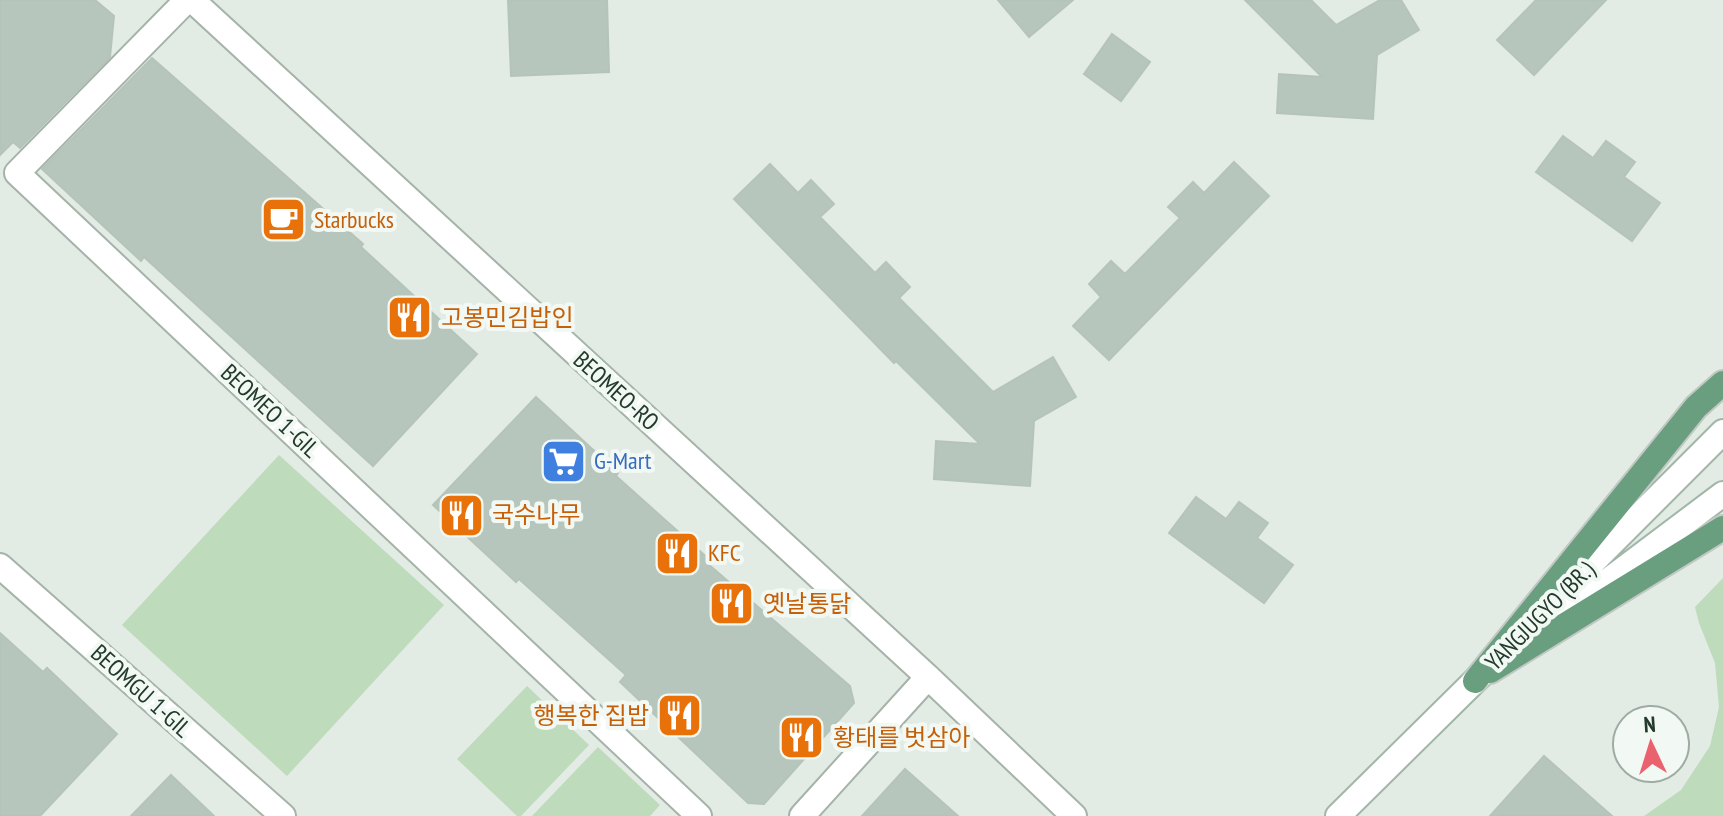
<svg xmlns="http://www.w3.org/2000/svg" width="1723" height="816" font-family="'PT Sans Narrow','Noto Sans KR',sans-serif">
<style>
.green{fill:#bedbbc}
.building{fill:#b7c6bc;stroke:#b5c4b9;stroke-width:2}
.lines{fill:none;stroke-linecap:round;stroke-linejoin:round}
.street-casing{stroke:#a5b3a9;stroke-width:28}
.secondary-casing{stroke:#a1b6a8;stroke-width:28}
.primary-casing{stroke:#c1c8c4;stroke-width:28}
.street{stroke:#fff;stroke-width:24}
.secondary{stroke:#fff;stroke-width:24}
.primary{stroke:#699e7f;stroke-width:24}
.labels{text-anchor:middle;stroke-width:8;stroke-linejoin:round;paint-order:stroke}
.food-label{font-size:24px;fill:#c56008;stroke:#f2f8f3;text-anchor:start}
.street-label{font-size:24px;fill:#233b2c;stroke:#f2f8f3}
.shop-label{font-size:24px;fill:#366cbe;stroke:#f2f8f3;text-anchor:start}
</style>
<rect width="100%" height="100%" fill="#e2ebe4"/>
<path class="green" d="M279 455 444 605 287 776 122 625Z
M1723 578V816H1644L1681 790 1710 746 1719 707 1715 663 1699 623 1695 607Z
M527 686 589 745 521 816H517L457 759Z
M598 747 660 805 650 816H532Z"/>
<path class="building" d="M0 0H95L114 16 110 57 20 148 13 142 0 155Z
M508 0H607L609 72 511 76Z
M998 0H1073L1029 37Z
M1245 0H1311L1336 25 1380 0H1401L1419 30 1377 55 1373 119 1277 113 1279 74 1322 77Z
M1536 0H1606L1534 75 1497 40Z
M1112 34 1150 62 1121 101 1084 74Z
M152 58 363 244 361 247 477 354 373 466 144 257 141 261 42 169Z
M1563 136 1593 158 1606 141 1635 162 1624 177 1660 203 1632 241 1536 172Z
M1234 162 1269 196 1109 360 1073 326 1101 297 1089 284 1111 261 1125 274 1180 218 1168 207 1193 182 1204 193Z
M770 164 798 193 811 180 834 204 820 217 875 273 886 262 910 287 899 298 993 392 1053 357 1076 397 1034 421 1030 486 934 479 936 441 980 444 896 361 894 363 734 199Z
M536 397 618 473 616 476 711 561 708 564 850 686 854 703 764 804 748 803 620 682 626 675 519 579 516 582 433 505Z
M1196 497 1226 519 1239 502 1268 523 1257 538 1293 565 1264 603 1169 533Z
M0 633 43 672 47 668 117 734 40 816H0Z
M1544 756 1612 816H1490Z
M905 769 958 816H862Z
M171 775 214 816H131Z"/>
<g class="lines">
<defs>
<path id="street" d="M187 0 17 173 699 816
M192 0 928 677 1074 816
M0 566 283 816
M802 816 928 677"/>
<path id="secondary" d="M1535 620 1723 432
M1553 622 1723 494
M1338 816 1490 666"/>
<path id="primary" d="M1490 671 1723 528
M1475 681 1696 407 1723 383"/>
</defs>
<use href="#street" class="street-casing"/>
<use href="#secondary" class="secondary-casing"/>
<use href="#primary" class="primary-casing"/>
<use href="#street" class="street"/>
<use href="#secondary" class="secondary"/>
<use href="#primary" class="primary"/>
</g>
<defs>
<symbol id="cafe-square" viewBox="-11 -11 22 22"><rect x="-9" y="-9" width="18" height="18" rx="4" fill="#e8710a" stroke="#f2f8f3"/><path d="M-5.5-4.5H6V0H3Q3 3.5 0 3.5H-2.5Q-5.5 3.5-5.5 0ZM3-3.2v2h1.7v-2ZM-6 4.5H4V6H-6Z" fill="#fff"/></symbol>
<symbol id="restaurant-square" viewBox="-11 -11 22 22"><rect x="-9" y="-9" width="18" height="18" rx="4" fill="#e8710a" stroke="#f2f8f3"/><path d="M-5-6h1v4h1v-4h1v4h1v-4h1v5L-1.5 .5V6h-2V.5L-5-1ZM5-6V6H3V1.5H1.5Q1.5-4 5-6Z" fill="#fff"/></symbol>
<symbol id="supermarket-square" viewBox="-11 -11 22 22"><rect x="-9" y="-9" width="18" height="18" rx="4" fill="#3f7fe0" stroke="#f2f8f3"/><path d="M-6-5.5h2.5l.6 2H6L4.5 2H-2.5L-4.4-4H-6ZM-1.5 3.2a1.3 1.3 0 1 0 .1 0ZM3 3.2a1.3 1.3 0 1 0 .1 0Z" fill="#fff"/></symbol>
</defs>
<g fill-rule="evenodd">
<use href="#cafe-square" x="258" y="194" width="51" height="51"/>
<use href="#restaurant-square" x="384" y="292" width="51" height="51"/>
<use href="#supermarket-square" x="538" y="436" width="51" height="51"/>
<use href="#restaurant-square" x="436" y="490" width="51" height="51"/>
<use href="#restaurant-square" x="652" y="528" width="51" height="51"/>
<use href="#restaurant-square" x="706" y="578" width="51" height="51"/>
<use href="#restaurant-square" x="654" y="690" width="51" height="51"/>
<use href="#restaurant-square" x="776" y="712" width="51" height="51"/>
</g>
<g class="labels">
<g class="food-label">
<text x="314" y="228">Starbucks</text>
<text x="441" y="326">고봉민김밥인</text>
<text x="492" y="523">국수나무</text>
<text x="708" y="561">KFC</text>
<text x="763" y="612">옛날통닭</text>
<text x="649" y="724" text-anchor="end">행복한 집밥</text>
<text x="833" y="746">황태를 벗삼아</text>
</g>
<g class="street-label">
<text transform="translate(616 391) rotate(42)" y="8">BEOMEO-RO</text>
<text transform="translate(270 411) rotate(43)" y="8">BEOMEO 1-GIL</text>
<text transform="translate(1540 616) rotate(-45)" y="8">YANGJUGYO (BR.)</text>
<text transform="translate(141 691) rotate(42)" y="8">BEOMGU 1-GIL</text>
</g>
<g class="shop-label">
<text x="594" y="469">G-Mart</text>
</g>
</g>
<g transform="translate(1651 744) rotate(356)"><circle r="38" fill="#f2f8f3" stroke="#9faca3" stroke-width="2"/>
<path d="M0-6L14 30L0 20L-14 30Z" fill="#e9626e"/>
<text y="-12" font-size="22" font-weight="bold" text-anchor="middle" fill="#233b2c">N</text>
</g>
</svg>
